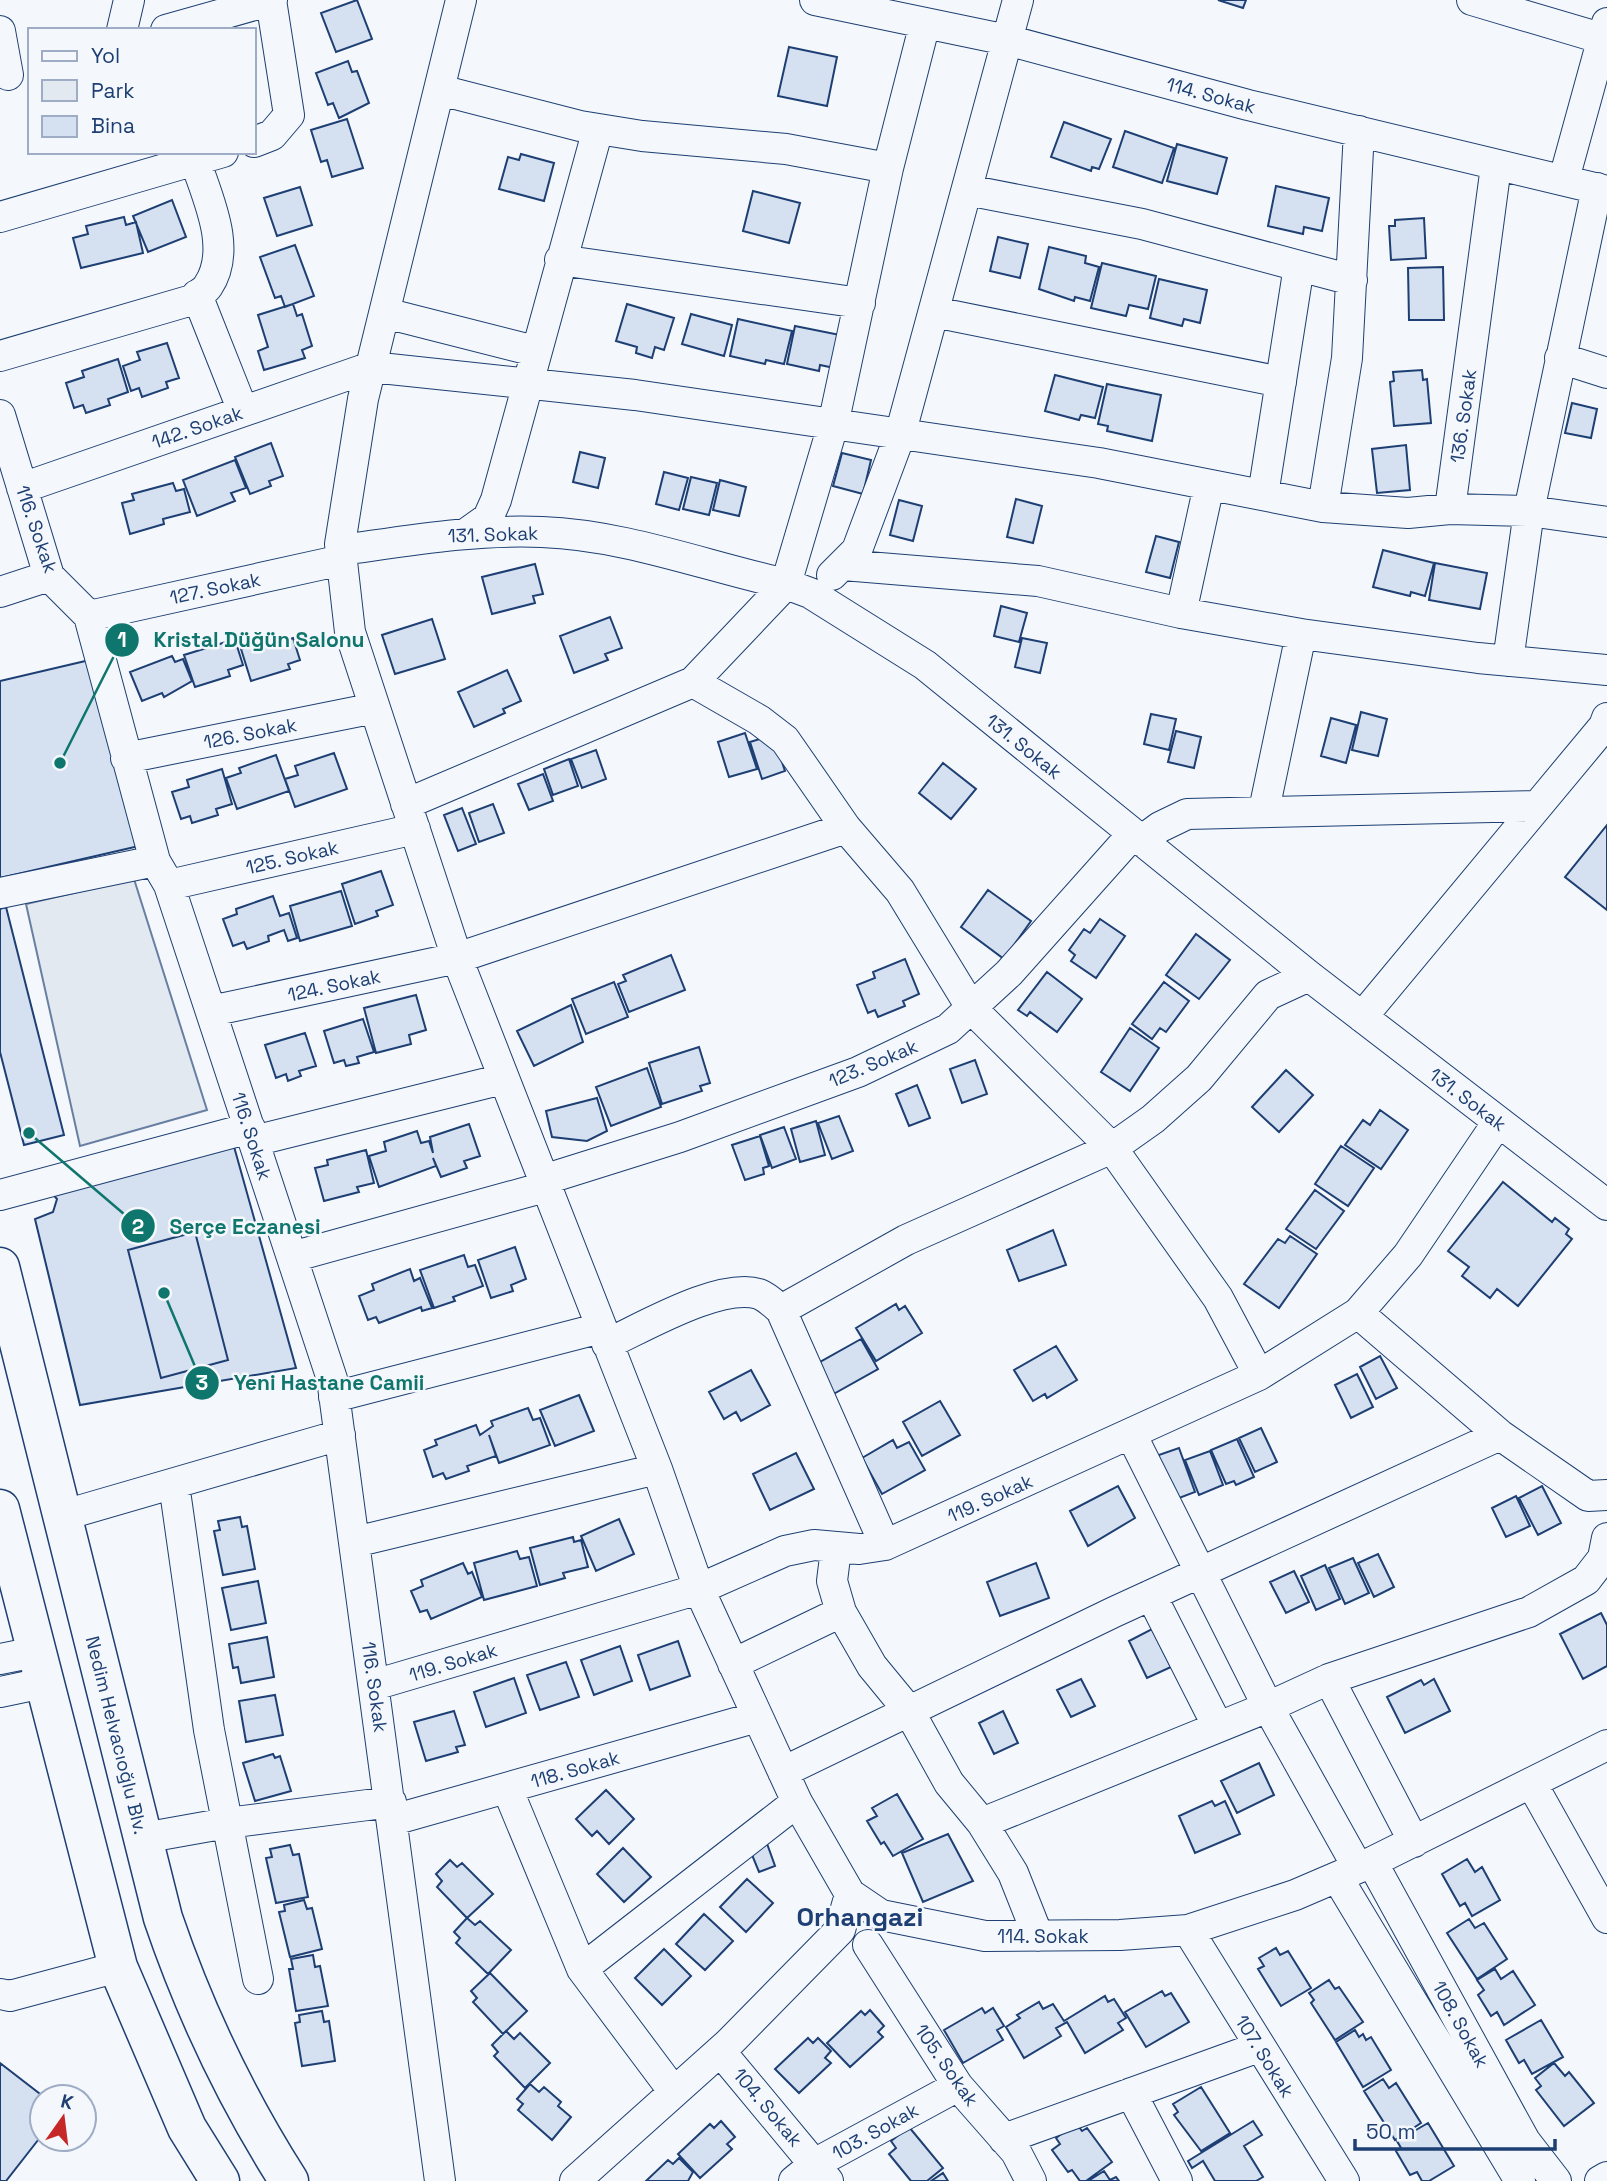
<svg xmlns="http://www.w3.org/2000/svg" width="1607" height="2181" font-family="'Space Grotesk',sans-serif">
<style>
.green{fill:#e3e9f0;stroke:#687fa3;stroke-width:2}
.building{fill:#d5e0f0;stroke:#1d3f73;stroke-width:2}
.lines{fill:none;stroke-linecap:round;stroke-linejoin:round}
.minor-casing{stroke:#1d3f73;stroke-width:32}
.major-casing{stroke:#1d3f73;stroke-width:41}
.minor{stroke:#f4f7fb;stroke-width:30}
.major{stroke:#f4f7fb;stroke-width:38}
.labels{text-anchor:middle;stroke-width:5;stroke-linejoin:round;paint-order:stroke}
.street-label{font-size:19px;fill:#1d3f73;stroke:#f4f7fb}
.district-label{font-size:26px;font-weight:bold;fill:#1d3f73;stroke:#f4f7fb}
.leader{fill:none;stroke:#0f766e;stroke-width:2.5}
.callout-dot{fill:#0f766e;stroke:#f4f7fb;stroke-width:2.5}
.mark-label{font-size:21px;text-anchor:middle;font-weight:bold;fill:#fff}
.callout-label{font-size:21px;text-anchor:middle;font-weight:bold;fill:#0f766e;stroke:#f4f7fb;stroke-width:5;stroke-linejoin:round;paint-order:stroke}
</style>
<rect width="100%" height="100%" fill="#f4f7fb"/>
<path class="green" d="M134 879 207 1110 80 1146 26 904Z"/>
<path class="building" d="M357 0 372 39 336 52 321 13Z
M1218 0H1246L1243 8Z
M789 47 837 57 827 106 778 96Z
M348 61 352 72 357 71 369 103 339 118 333 103 328 105 316 73Z
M347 119 363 168 332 177 327 160 321 162 311 130Z
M1064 122 1111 139 1099 169 1092 167 1091 171 1051 157Z
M1125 131 1174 148 1162 183 1113 167Z
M1177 144 1227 158 1217 194 1167 181Z
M521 154 554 163 544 201 499 189 508 157 519 160Z
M1276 186 1329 198 1322 231 1304 227 1303 234 1268 226Z
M300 187 312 225 277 236 264 198Z
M753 191 800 203 789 243 743 231Z
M172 200 186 237 148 252 133 216Z
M124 217 126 225 136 222 143 253 81 268 73 238 88 234 86 226Z
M1424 218 1426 258 1391 260 1389 226H1395V220Z
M998 237 1028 244 1020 278 990 271Z
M295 245 314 296 285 307 281 296 275 298 260 257Z
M1049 247 1086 256 1085 263 1099 267 1090 301 1075 297 1074 301 1039 289Z
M1102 263 1156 276 1148 309 1129 305 1126 316 1091 308Z
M1443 267 1444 320H1409L1408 268Z
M1159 279 1207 290 1200 323 1184 319 1182 326 1150 318Z
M293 304 297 316 302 314 312 346 302 350 305 358 264 370 258 351 268 347 258 315Z
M627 304 674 318 664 350 655 347 652 358 636 353 637 347 616 341Z
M691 314 732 325 724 356 682 344Z
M738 319 792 331 784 364 766 360 765 364 730 356Z
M795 326 845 336 839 369 820 365 819 371 787 364Z
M167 343 179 378 166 382 168 388 142 397 139 388 131 391 123 366 140 360 137 352Z
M118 359 128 392 108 399 110 405 86 413 83 405 74 408 66 383 84 377 82 371Z
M1422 370 1423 380 1427 379 1431 423 1394 426 1390 382 1394 381 1393 372Z
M1055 375 1103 387 1095 418 1081 415 1079 420 1045 411Z
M1107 384 1161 395 1152 441 1107 431 1108 426 1098 424Z
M1572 403 1597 409 1591 438 1565 433Z
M271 443 283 476 269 481 271 486 250 494 235 457Z
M1406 445 1410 490 1377 493 1372 449Z
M580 452 605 458 598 488 573 482Z
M842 453 871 460 863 494 833 486Z
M235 460 246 488 231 493 235 501 197 516 183 480Z
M664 472 688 478 679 510 656 504Z
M691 477 717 483 709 515 683 509Z
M720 480 746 487 739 516 713 510Z
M173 483 176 491 184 489 190 512 163 519 164 524 130 534 122 503 134 500 132 494Z
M1016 499 1042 506 1033 543 1007 537Z
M899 500 922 506 913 541 890 535Z
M1156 536 1179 542 1170 578 1146 572Z
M1383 550 1434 563 1425 596 1411 592 1410 596 1373 587Z
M1435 563 1487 573 1480 609 1429 600Z
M535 564 543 594 533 596 535 603 492 614 482 577Z
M1001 606 1027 613 1019 642 994 636Z
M610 617 622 648 605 654 608 660 574 673 560 636Z
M432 619 445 659 395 674 382 635Z
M283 636 285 641 293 638 300 660 288 664 290 669 251 681 241 649Z
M1022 638 1047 643 1040 673 1015 667Z
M226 642 228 646 236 643 243 665 228 670 230 676 195 687 184 655Z
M172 656 175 662 183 659 192 681 164 697 162 693 142 701 130 672Z
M94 659 139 846 0 878V681Z
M507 670 521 701 503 709 505 713 474 727 458 692Z
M1361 712 1387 719 1378 756 1352 750Z
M1151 714 1176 719 1169 750 1144 744Z
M1331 718 1356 725 1346 763 1321 756Z
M1176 731 1201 737 1194 768 1168 762Z
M745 733 757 769 729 777 718 742Z
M773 735 785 771 762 779 750 742Z
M596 750 606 779 582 788 571 759Z
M334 753 347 789 295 807 285 779 298 775 295 766Z
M276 755 289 791 237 809 226 778 241 773 239 768Z
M569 759 578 786 553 795 544 769Z
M943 763 976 789 951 819 919 793Z
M222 769 232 804 216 809 218 815 192 823 190 816 181 819 172 792 189 787 187 780Z
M543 774 553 801 529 810 518 784Z
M493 804 504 833 479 842 469 813Z
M462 808 476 844 458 851 444 815Z
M1607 825V910L1565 877Z
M381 871 393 905 376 911 378 916 355 924 342 884Z
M988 890 1031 921 1004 959 961 927Z
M341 891 352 926 300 941 290 906Z
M273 896 280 916 289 913 297 938 288 941 284 930 268 936 269 941 247 949 244 942 233 946 223 919 237 914 236 909Z
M6 907 64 1135 24 1145 0 1052V909Z
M1100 919 1125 936 1096 978 1071 961 1075 955 1069 950 1084 929 1090 933Z
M1196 934 1230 960 1199 999 1166 975Z
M671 955 685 990 629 1012 618 984 626 981 623 975Z
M905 959 919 994 903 1001 905 1006 878 1017 875 1010 868 1013 857 985 875 978 873 972Z
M1047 972 1082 999 1057 1032 1030 1012 1027 1016 1018 1010Z
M614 982 628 1017 586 1034 572 999Z
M1164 982 1189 1001 1166 1032 1160 1028 1152 1039 1132 1024Z
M416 995 426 1030 409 1035 411 1044 376 1053 364 1008Z
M571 1005 583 1042 534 1066 517 1031Z
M363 1019 374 1052 357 1057 359 1063 346 1066 344 1060 334 1063 324 1031Z
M1130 1028 1159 1048 1130 1091 1101 1072Z
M305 1033 316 1066 299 1071 301 1076 288 1081 286 1074 276 1078 265 1045Z
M699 1047 710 1083 700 1086 702 1091 662 1104 649 1063Z
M975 1060 987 1094 962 1103 950 1069Z
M647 1068 661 1107 611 1126 596 1087Z
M1286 1070 1313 1095 1279 1132 1252 1107Z
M917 1085 930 1118 909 1126 896 1094Z
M597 1098 607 1131 587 1141 552 1137 546 1111Z
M1380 1110 1408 1130 1381 1169 1345 1145 1363 1120 1370 1125Z
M839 1116 853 1151 832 1159 818 1123Z
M816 1121 825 1155 800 1162 791 1129Z
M469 1124 480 1156 464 1161 467 1168 441 1177 433 1158 436 1166 379 1187 369 1156 386 1151 384 1142 417 1131 421 1143 429 1141 433 1153 430 1137Z
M784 1127 796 1159 772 1168 760 1135Z
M760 1136 769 1166 763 1168 764 1174 745 1180 732 1145Z
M233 1143 296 1368 80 1405 35 1219 53 1212 57 1199 50 1191Z
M1341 1146 1374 1168 1348 1206 1315 1184Z
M366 1150 374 1183 357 1187 359 1192 324 1201 315 1168 328 1165 327 1160Z
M1503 1182 1552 1222 1555 1218 1569 1229 1566 1234 1572 1239 1518 1306 1497 1289 1490 1298 1462 1276 1469 1267 1448 1251Z
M1315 1190 1344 1211 1316 1249 1286 1229Z
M1053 1230 1066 1265 1019 1281 1007 1250Z
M195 1232 228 1360 161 1378 128 1250Z
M1290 1236 1317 1254 1279 1308 1244 1284 1278 1239 1285 1243Z
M515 1247 526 1279 511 1285 513 1291 491 1298 478 1260Z
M464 1255 468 1267 475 1265 483 1286 453 1297 455 1301 434 1308 420 1270Z
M410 1269 414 1281 420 1278 432 1308 422 1311 421 1307 379 1323 376 1317 368 1320 359 1296 374 1290 372 1284Z
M896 1304 899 1310 905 1306 922 1333 876 1361 856 1328Z
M861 1339 878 1369 830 1396 813 1366Z
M1056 1346 1077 1380 1047 1398 1045 1394 1033 1401 1014 1370Z
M1380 1356 1397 1388 1376 1399 1360 1367Z
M751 1370 770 1405 741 1421 736 1412 724 1419 709 1392Z
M1357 1374 1373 1407 1351 1418 1335 1385Z
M579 1395 594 1431 555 1446 540 1410Z
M940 1401 960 1435 922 1456 903 1422Z
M528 1408 533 1420 540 1418 550 1445 499 1463 489 1435 496 1456 467 1466 469 1471 446 1479 443 1473 433 1477 424 1450 437 1445 435 1440 476 1425 480 1435 493 1426 491 1421Z
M1261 1428 1277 1462 1255 1472 1239 1438Z
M1237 1439 1254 1477 1236 1485 1234 1481 1226 1484 1211 1450Z
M893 1440 897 1448 909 1442 925 1470 882 1494 862 1458Z
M1179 1448 1195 1492 1166 1503 1150 1458Z
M1210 1451 1223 1485 1199 1495 1185 1460Z
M796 1453 814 1489 770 1510 753 1474Z
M1118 1486 1135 1518 1088 1546 1070 1511Z
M1542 1486 1561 1523 1538 1535 1519 1498Z
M1516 1496 1530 1526 1506 1537 1492 1508Z
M240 1517 242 1527 247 1526 255 1569 223 1575 214 1531 220 1530 218 1521Z
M619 1519 634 1554 596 1571 581 1536Z
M573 1537 574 1542 581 1540 588 1567 563 1573 565 1578 540 1585 530 1548Z
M517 1551 520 1559 529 1557 537 1586 484 1600 474 1563Z
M1378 1554 1394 1587 1374 1597 1358 1563Z
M1353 1558 1369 1593 1345 1604 1329 1568Z
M463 1563 468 1574 472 1572 482 1597 431 1619 427 1610 420 1612 411 1591 423 1586 421 1580Z
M1036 1563 1049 1598 1000 1616 987 1582Z
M1325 1565 1340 1599 1316 1610 1301 1576Z
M1294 1571 1309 1602 1286 1613 1270 1582Z
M258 1581 266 1623 231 1630 222 1588Z
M1601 1613 1607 1625V1666L1583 1679 1560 1634Z
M1152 1629 1171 1667 1147 1678 1129 1641Z
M267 1637 274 1677 241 1683 238 1667 233 1668 229 1644Z
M678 1641 690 1676 650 1690 638 1655Z
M620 1646 632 1681 594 1695 581 1660Z
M566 1662 579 1697 540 1710 527 1675Z
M514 1678 526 1713 486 1727 474 1692Z
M1081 1679 1095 1706 1071 1717 1057 1690Z
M1434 1679 1450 1711 1405 1733 1387 1697 1421 1680 1424 1685Z
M275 1695 283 1735 246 1742 239 1701Z
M454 1711 465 1745 456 1747 458 1752 426 1761 414 1722Z
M1003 1711 1018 1743 994 1754 979 1723Z
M273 1754 275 1758 280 1756 291 1791 255 1801 243 1763Z
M1259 1763 1274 1795 1237 1813 1221 1781Z
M606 1790 634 1819 609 1844 597 1831 592 1836 576 1819Z
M897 1794 923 1839 893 1856 884 1842 881 1844 867 1821 877 1816 872 1808Z
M1212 1801 1215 1806 1225 1801 1240 1834 1195 1853 1179 1816Z
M948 1834 973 1881 923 1902 902 1853Z
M765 1838 775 1866 759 1872 748 1845Z
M290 1845 293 1855 299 1854 308 1897 276 1903 266 1858 272 1857 270 1849Z
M623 1848 651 1877 624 1902 597 1874Z
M1467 1859 1475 1872 1482 1867 1500 1900 1472 1916 1465 1903 1460 1906 1442 1874Z
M450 1860 457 1867 462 1863 493 1894 467 1918 437 1887 442 1881 436 1874Z
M747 1879 773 1903 746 1932 720 1907Z
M304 1900 307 1909 312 1908 322 1949 290 1957 279 1912 285 1911 284 1905Z
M704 1914 733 1941 705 1970 676 1944Z
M467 1918 475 1925 480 1921 511 1950 488 1974 456 1943 460 1938 454 1932Z
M1469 1919 1475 1928 1484 1923 1507 1959 1477 1979 1447 1933Z
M1276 1948 1280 1955 1288 1951 1311 1988 1281 2006 1258 1969 1264 1966 1259 1958Z
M664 1949 691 1976 662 2005 635 1978Z
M313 1955 315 1967 320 1966 328 2006 296 2011 289 1969H293L291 1959Z
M1495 1969 1501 1979 1513 1971 1535 2005 1504 2025 1497 2012 1491 2016 1478 1995 1484 1990 1477 1980Z
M490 1973 527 2011 503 2034 473 2002 477 1998 471 1991Z
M1329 1980 1335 1989 1339 1987 1363 2022 1335 2040 1311 2003 1314 2000 1309 1993Z
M1162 1991 1165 1996 1171 1993 1189 2022 1146 2047 1125 2012Z
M1105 1996 1108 2002 1114 1999 1126 2018 1118 2023 1123 2030 1085 2053 1067 2022 1056 2028 1061 2036 1024 2058 1006 2027 1020 2018 1017 2015 1039 2002 1043 2009 1053 2004 1064 2021Z
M982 2008 985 2013 993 2008 1004 2026 997 2030 1003 2040 963 2063 944 2030Z
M870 2010 884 2026 878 2032 883 2037 850 2067 827 2043 861 2011 865 2015Z
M322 2011 324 2022 329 2021 335 2061 302 2066 295 2023 300 2022 299 2015Z
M1541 2020 1563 2057 1532 2074 1524 2060 1519 2063 1506 2040Z
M1355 2030 1359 2037 1363 2034 1366 2040 1371 2037 1391 2070 1363 2087 1336 2042Z
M506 2031 514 2039 520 2033 550 2063 525 2088 494 2056 498 2052 492 2045Z
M808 2038 813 2043 818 2038 831 2051 825 2058 831 2063 799 2093 775 2069Z
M0 2063 44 2097 42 2135 6 2181H0Z
M1554 2063 1565 2076 1569 2072 1594 2103 1564 2126 1536 2090 1541 2086 1535 2078Z
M1383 2079 1389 2088 1396 2083 1421 2123 1395 2140 1364 2091Z
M530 2084 539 2092 544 2087 561 2102 558 2106 571 2117 552 2140 518 2110 523 2104 517 2099Z
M1201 2087 1230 2133 1201 2151 1174 2115 1178 2112 1173 2104Z
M721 2121 735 2137 727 2144 732 2149 700 2178 678 2154 710 2124 714 2128Z
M1253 2121 1262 2135 1244 2146 1263 2177 1256 2181H1215L1203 2161 1192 2168 1188 2161Z
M1076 2123 1082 2131 1087 2128 1112 2162 1086 2181H1080L1072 2170 1068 2172 1052 2150 1060 2144 1056 2138Z
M1428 2123 1454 2166 1429 2181H1422L1417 2172 1410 2175 1396 2151 1401 2148 1397 2141Z
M909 2127 943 2168 927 2181H911L889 2154 896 2148 891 2141Z
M679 2158 693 2172 688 2181H646L668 2160 673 2164Z
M1104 2171 1110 2180 1116 2177 1119 2181H1088Z
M943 2173 948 2181H931Z"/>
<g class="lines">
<defs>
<path id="minor" d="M461 0 363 399 340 544 350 632 457 958 657 1469 699 1589 797 1802 850 1894 881 1915 985 1936 1120 1935 1188 1930 1295 1895 1372 1862 1607 1745
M815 0 1007 40 1248 105 1607 191
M1472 0 1607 40
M122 30 129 0
M166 30 272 0
M0 31 8 75
M440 90 580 126 642 136 786 149 888 168
M254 142 272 135 289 115 271 0
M1496 166 1450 509 1529 511 1607 522
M1564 179 1607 23
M967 190 1142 224 1352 280
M0 217 223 152
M560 260 860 303
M197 295 243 411
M934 312 1281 382
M385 313 535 351
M0 356 192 300C197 295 205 291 208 286 233 249 207 197 195 160
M1560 358 1607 373
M0 415 49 576 89 616 155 861 169 885 332 1379 440 2181
M22 488 371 367 635 395 1099 463 1323 507 1408 513 1450 509
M1263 495 1299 266
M1323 507 1347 358 1359 131
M467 533 488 518 496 500 598 129
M341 550C407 541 474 529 542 532 625 535 705 566 786 584L810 593 925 665 1309 976 1607 1205
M843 565 1038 581 1181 613 1301 634 1478 658 1607 670
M832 575 857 550 900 435 1018 0
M0 592 49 576
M1181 613 1209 485
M89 616 342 560
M1508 661 1529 511 1597 188
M693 682 759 720 785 740 846 828 900 891 972 1009 1112 1148 1218 1298 1259 1375
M126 758 375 708
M406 804 693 682 786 584 833 425 888 168 925 23
M1264 810 1301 634
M1141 841 1160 827 1187 814 1537 806
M169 885 415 829
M0 893 155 861
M211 1011 457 958 846 828
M1362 1017 1604 726 1607 718
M254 1141 503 1079
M543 1180 680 1137 858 1072 948 1029 1009 973 1132 835
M0 1195 250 1128
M292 1257 545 1187
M781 1310 906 1240 1112 1148 1153 1119 1199 1078 1268 995 1309 976
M1358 1313 1500 1435 1588 1496 1607 1495
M607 1344C644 1327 720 1282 759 1294 767 1297 775 1305 781 1310L885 1545
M334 1397 601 1328
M1131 1434 1268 1707 1358 1868
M174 1484 209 1730 258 1979
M61 1516 340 1435
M355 1542 657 1469
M836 1549 832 1581 841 1612 872 1666 909 1711 949 1783 982 1823 1013 1873 1038 1936
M1151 1595 1218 1727
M0 1659 35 1652
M733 1664 841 1612
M1329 1679 1414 1842
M374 1685 699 1589 785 1551 814 1545 859 1549 885 1545 1259 1375 1358 1313 1408 1255 1498 1122
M0 1692 43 1683
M783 1772 1114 1612 1500 1435
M1532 1784 1607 1918
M507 1788 582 1969 674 2092
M393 1820 757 1717
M982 1823 1268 1707 1329 1679 1529 1612 1586 1580 1603 1558 1607 1538
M143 1838 227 1823 391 1802
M1372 1862 1525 2141 1556 2181
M1337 1877 1520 2181
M1188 1930 1344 2181
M868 1945 958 2086 1016 2152 1031 2181
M582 1969 797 1802
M0 1994 10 1996 118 1967
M720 2051 828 2181
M1131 2093 1177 2181
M1004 2139 1259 2047
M575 2181 729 2043 840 1930 850 1894
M794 2181 816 2163 958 2086
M1600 2181 1607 2177"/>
<path id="major" d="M0 1267 163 1918C195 2012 236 2098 289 2181
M0 1509 118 1967 187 2128 220 2181"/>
</defs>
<use href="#minor" class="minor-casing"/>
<use href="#major" class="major-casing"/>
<use href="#minor" class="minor"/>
<use href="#major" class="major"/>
</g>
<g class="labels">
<g class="street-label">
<text transform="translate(1211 95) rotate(15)" y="7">114. Sokak</text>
<text transform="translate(1463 416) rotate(-82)" y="7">136. Sokak</text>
<text transform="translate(197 427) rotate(-19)" y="7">142. Sokak</text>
<text transform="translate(37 529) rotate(71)" y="7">116. Sokak</text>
<text transform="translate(493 534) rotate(-2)" y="7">131. Sokak</text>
<text transform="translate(215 588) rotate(-12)" y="7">127. Sokak</text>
<text transform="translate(250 733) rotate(-11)" y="7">126. Sokak</text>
<text transform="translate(1024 746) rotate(39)" y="7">131. Sokak</text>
<text transform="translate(292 857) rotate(-13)" y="7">125. Sokak</text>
<text transform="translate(334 985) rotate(-12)" y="7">124. Sokak</text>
<text transform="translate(873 1063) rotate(-23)" y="7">123. Sokak</text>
<text transform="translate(1468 1099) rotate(37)" y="7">131. Sokak</text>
<text transform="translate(252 1136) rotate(72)" y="7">116. Sokak</text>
<text transform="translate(990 1498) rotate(-24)" y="7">119. Sokak</text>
<text transform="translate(453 1662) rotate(-17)" y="7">119. Sokak</text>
<text transform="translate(375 1687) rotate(82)" y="7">116. Sokak</text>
<text transform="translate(117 1735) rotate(76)" y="7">Nedim Helvacıoğlu Blv.</text>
<text transform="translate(575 1769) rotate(-16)" y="7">118. Sokak</text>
<text x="1043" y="1943">114. Sokak</text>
<text transform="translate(1461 2024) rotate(61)" y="7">108. Sokak</text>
<text transform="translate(1265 2056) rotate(58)" y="7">107. Sokak</text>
<text transform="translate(947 2065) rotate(55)" y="7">105. Sokak</text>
<text transform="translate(768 2107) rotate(50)" y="7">104. Sokak</text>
<text transform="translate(875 2131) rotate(-29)" y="7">103. Sokak</text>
</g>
<g class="district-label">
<text x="860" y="1926">Orhangazi</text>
</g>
</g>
<path class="leader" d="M60 763L122 640M29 1133L138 1226M164 1293L202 1383"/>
<g class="callout-dot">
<circle cx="60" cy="763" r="7"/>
<circle cx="29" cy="1133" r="7"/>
<circle cx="164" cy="1293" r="7"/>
<circle cx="122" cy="640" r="18"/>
<circle cx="138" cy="1226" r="18"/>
<circle cx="202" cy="1383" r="18"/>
</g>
<g class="mark-label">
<text x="122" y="647">1</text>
<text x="138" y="1234">2</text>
<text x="202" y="1390">3</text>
</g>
<g class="callout-label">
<text x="259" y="647">Kristal Düğün Salonu</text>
<text x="245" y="1234">Serçe Eczanesi</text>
<text x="329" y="1390">Yeni Hastane Camii</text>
</g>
<rect x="28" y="28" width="228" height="126" fill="#f4f7fb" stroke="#9eadc5" stroke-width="2"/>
<rect x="42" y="51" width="35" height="10" fill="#f4f7fb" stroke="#9eadc5" stroke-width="2"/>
<text x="91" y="63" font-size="21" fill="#1d3f73">Yol</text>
<rect x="42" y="80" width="35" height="21" fill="#e3e9f0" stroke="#9eadc5" stroke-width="2"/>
<text x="91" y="98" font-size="21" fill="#1d3f73">Park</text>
<rect x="42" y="116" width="35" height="21" fill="#d5e0f0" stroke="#9eadc5" stroke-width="2"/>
<text x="91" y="133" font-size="21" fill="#1d3f73">Bina</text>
<g transform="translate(63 2118) rotate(14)"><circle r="33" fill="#f4f7fb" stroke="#9eadc5" stroke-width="2"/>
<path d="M0-5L12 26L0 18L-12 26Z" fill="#c62828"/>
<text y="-10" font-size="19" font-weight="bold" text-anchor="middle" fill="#1d3f73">K</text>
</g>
<path d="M1355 2139v10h200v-10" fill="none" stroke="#1d3f73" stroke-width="3.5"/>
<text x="1366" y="2139" font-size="21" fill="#1d3f73" stroke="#f4f7fb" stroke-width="5" paint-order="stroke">50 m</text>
</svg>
